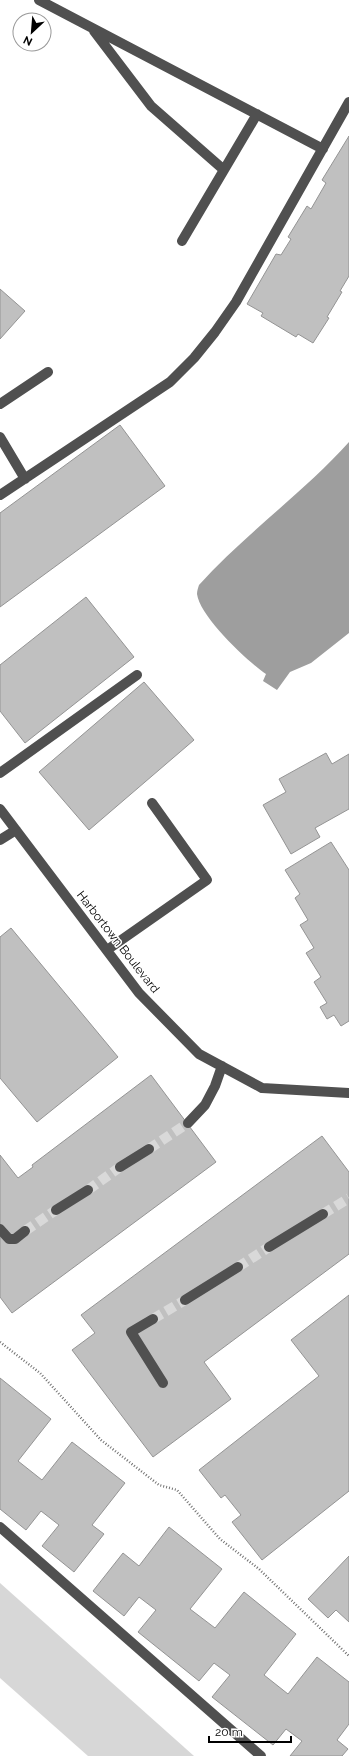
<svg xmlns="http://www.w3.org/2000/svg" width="349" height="1756" font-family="Raleway,sans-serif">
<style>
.green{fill:#d7d7d7}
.water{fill:#9e9e9e}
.building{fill:#c0c0c0;stroke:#949494}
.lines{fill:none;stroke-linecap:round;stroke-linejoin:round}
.minor-tunnel{stroke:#d9d9d9;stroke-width:10;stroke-dasharray:10 5;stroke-linecap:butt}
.path{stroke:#727272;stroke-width:2.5;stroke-dasharray:1 2;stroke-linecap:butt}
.minor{stroke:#505050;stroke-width:10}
.labels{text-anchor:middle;stroke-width:3;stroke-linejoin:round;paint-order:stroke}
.street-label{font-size:12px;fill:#000;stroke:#fff}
</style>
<rect width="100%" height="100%" fill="#fff"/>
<path class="green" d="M0 1583 194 1756H88L0 1678Z"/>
<path class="water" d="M349 442V633L311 663 290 672 277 690 263 681 266 674C247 661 200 617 197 594 197 591 198 588 199 585 245 534 303 493 349 442Z"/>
<path class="building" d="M349 136V276L340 291 342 292 327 317 329 318 313 343 298 334 296 337 261 316 263 313 247 304 276 254 281 255 291 239 288 237 307 206 311 209 326 183 322 180Z
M0 289 25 311 0 339Z
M120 425 165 486 0 607V513Z
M86 597 134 657 25 743 0 711V665Z
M144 682 194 740 89 830 39 772Z
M326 753 332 764 349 754V809L315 828 320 837 291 854 263 805 286 792 279 779Z
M331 842 349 870V1021L341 1026 334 1015 327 1019 320 1007 327 1003 314 982 321 977 306 953 314 948 300 925 308 920 295 898 300 894 285 870Z
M11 928 118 1057 37 1122 0 1078V937Z
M151 1075 216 1162 12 1313 0 1297V1155L18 1178 33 1167 32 1165Z
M322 1136 349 1172V1254L204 1362 231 1399 153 1457 72 1350 95 1333 81 1315Z
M349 1295V1491L262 1560 232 1522 241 1515 225 1495 221 1498 199 1470 319 1376 291 1340Z
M0 1378 51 1419 18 1461 42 1480 72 1442 125 1483 92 1525 104 1534 74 1572 42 1546 59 1525 41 1511 26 1530 0 1509Z
M169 1527 222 1569 190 1609 215 1628 244 1592 296 1634 264 1675 288 1694 317 1657 349 1682V1724L337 1740 348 1749 342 1756H290L302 1741 286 1729 273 1745 212 1697 230 1675 214 1663 199 1681 138 1632 156 1610 139 1597 124 1616 93 1591 123 1553 139 1566Z
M349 1556V1622L336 1610 328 1618 308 1599Z"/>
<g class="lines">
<path class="minor-tunnel" d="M149 1149 188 1123
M88 1190 120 1167
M323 1214 349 1198
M25 1231 56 1210
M238 1267 269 1247
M153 1319 185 1300"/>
<path class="path" d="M0 1342 40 1373 101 1440 159 1485 177 1490 220 1539 259 1569 349 1656"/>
<path class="minor" d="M39 0 323 149
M94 31 151 106 224 170
M182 241 257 114
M0 404 48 372
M0 437 25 479
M0 495 170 382 194 358 215 332 236 302 349 102
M0 773 137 675
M0 809 139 993 199 1054 262 1088 349 1093
M0 840 16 830
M107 950 207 880 152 803
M188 1123 205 1105 215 1086 222 1066
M120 1167 149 1149
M56 1210 88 1190
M0 1229 9 1239H15L25 1231
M269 1247 323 1214
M185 1300 238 1267
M153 1319 131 1332 163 1383
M0 1527 261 1756"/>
</g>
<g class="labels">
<g class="street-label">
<text transform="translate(118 942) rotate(52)" y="4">Harbortown Boulevard</text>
</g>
</g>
<g transform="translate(32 32) rotate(206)"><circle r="19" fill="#ffffff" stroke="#999999"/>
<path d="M0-3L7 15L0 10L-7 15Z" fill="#000000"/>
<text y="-6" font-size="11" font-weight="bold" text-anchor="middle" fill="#000000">N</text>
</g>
<path d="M209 1736v6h82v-6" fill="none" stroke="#000000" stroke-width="2"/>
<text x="215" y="1736" font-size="12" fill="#000000" stroke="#ffffff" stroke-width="3" paint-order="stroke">20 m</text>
</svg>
